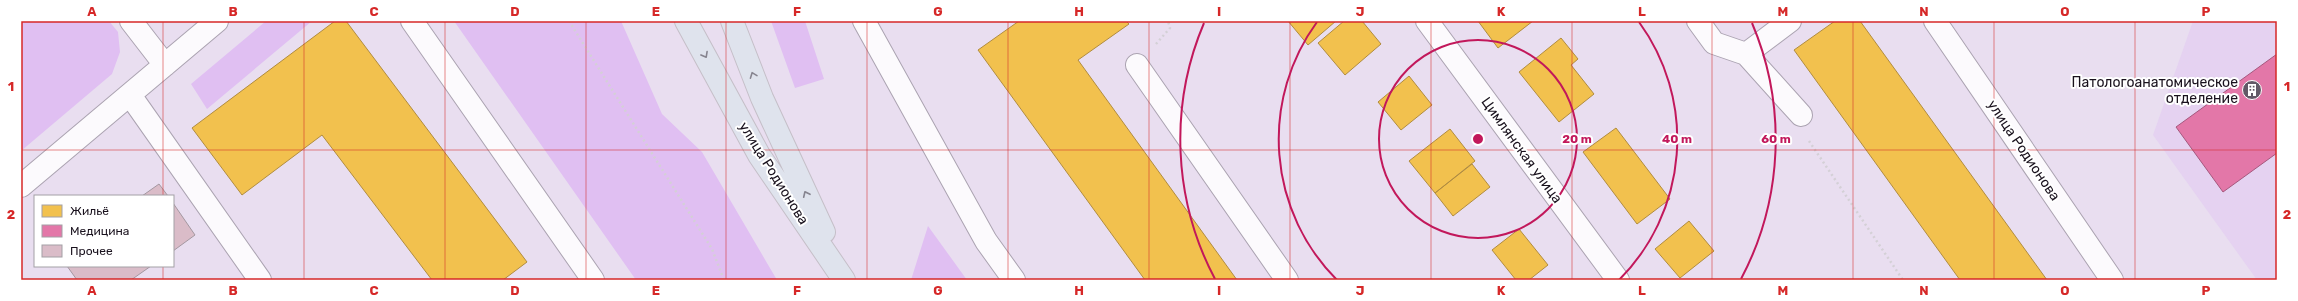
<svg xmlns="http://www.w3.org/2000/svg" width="2298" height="301" font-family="Rubik,sans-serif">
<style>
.built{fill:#e5d2f1}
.green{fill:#e0bff2}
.homes{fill:#f2c14e;stroke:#b18c3f}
.health{fill:#e377a8;stroke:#a6587e}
.building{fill:#dabcc8;stroke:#a498a1}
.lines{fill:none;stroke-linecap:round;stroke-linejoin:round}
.minor-casing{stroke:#aba3b1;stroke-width:24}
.major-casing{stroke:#c5bfc8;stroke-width:24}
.path{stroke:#d4d0d6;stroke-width:2.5;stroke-dasharray:2 3;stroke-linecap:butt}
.minor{stroke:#fcfafd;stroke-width:22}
.major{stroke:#dfe3ed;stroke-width:22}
.oneway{stroke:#86848f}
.grid{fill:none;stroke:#d62828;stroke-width:1;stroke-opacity:0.55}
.ring{fill:none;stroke:#c2185b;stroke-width:2}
.labels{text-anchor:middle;stroke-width:4;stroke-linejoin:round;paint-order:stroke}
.poi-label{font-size:14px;fill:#19111d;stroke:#fff;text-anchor:end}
.street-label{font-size:14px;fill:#19111d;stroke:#fff}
.centre{fill:#c2185b;stroke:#fff;stroke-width:2}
.ring-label{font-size:12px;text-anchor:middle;font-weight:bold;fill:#c2185b;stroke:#fff;stroke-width:4;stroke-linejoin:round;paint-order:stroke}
.neatline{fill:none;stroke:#d62828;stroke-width:1.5}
.grid-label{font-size:13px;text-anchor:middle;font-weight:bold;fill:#d62828}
</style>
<rect width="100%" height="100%" fill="#e9def0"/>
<path class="built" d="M2193 21H2277V280H2257L2153 135Z"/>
<path class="green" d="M21 21H109L118 32 120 52 112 74 21 151Z
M266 21H312L207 109 191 84Z
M454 21H621L662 114 702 152 777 280H636Z
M771 21H805L824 79 795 88Z
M928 226 967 280H911Z"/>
<path class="homes" d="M335 21H346L527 262 503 280H432L322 135 242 195 192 128Z
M1019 21H1126L1129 24 1078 60 1237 280H1145L978 50Z
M1288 21H1336L1308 45Z
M1344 21H1362L1381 44 1345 75 1318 43Z
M1478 21H1533L1498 48Z
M1835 21H1860L2047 280H1960L1794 50Z
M1561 38 1578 59 1571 65 1594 94 1559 122 1519 72Z
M1409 76 1432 105 1401 130 1378 102Z
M1616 128 1670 199 1637 224 1583 152Z
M1450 129 1475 161 1435 193 1409 161Z
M1472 164 1490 187 1453 216 1435 193Z
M1689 221 1714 251 1680 278 1655 249Z
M1519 229 1548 265 1529 280H1516L1492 250Z"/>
<path class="health" d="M2277 54V153L2223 192 2176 127Z"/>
<path class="building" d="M159 184 168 196H142Z
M173 203 195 235 173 251Z
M67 266H151L131 280H77Z"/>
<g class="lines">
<defs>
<path id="minor" d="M131 21 165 65
M412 21 593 280
M864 21 986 241 1014 280
M1427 21 1618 280
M1698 21 1714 43 1746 54 1790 21
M1935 21 2112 280
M1746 54 1801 115
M1137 65 1287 280
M130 95 260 280
M21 186 217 21"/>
<path id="major" d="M686 21 759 155 844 280
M732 21 762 98 824 232"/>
</defs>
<use href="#minor" class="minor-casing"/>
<use href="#major" class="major-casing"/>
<path class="path" d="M569 21 712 249 724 280
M1156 44 1170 28 1168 21
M1809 141 1903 280"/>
<use href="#minor" class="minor"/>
<use href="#major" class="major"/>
</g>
<defs><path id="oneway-chevron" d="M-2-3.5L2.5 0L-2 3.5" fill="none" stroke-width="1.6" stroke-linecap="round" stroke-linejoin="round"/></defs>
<g class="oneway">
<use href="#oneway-chevron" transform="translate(705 55) rotate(61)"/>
<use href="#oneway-chevron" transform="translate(753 75) rotate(-111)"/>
<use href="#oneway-chevron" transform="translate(806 194) rotate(-115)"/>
</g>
<path class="grid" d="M163 21V196M304 21V280M445 21V280M586 21V280M726 21V280M867 21V280M1008 21V280M1149 21V280M1290 21V280M1431 21V280M1572 21V280M1712 21V280M1853 21V280M1994 21V280M2135 21V280M21 150H2277M163 266V280"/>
<g class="ring">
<circle cx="1478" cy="139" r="99"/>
<path d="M1337 280A199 199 0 0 1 1317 22M1639 22A199 199 0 0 1 1619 280"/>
<path d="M1215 279A298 298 0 0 1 1204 23M1752 23A298 298 0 0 1 1741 279"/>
</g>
<defs>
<symbol id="building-disc" viewBox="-11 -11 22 22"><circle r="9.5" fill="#625967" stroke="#fff"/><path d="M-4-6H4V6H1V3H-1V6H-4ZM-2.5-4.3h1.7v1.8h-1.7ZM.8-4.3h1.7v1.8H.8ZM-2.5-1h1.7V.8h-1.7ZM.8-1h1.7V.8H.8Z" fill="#fff"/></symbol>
</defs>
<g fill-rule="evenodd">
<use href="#building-disc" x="2241" y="79" width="22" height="22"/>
</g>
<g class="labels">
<g class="poi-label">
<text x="2238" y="87">Патологоанатомическое<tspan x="2238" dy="16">отделение</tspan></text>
</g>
<g class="street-label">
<text transform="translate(1522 150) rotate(54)" y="5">Цимлянская улица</text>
<text transform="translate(2024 150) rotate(56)" y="5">улица Родионова</text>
<text transform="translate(774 173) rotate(58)" y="5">улица Родионова</text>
</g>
</g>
<circle cx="1478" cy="139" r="6" class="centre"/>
<g class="ring-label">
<text x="1577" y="143">20 m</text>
<text x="1677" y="143">40 m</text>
<text x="1776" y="143">60 m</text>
</g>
<rect width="2298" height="301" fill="none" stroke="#ffffff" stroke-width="44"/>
<rect x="34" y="195" width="140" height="72" fill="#ffffff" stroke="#a3a0a5"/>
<rect x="42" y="205" width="20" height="12" fill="#f2c14e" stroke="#a3a0a5"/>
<text x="70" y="215" font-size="12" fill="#19111d">Жильё</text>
<rect x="42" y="225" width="20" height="12" fill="#e377a8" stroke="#a3a0a5"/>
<text x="70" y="235" font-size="12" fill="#19111d">Медицина</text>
<rect x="42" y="245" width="20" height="12" fill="#dabcc8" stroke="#a3a0a5"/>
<text x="70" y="255" font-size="12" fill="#19111d">Прочее</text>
<rect x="22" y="22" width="2254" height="257" class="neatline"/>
<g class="grid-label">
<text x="92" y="16">A</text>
<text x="233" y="16">B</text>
<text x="374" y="16">C</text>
<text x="515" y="16">D</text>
<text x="656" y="16">E</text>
<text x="797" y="16">F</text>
<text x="938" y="16">G</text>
<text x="1079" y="16">H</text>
<text x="1219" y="16">I</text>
<text x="1360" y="16">J</text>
<text x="1501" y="16">K</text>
<text x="1642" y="16">L</text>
<text x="1783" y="16">M</text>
<text x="1924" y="16">N</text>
<text x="2065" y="16">O</text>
<text x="2206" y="16">P</text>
<text x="11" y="91">1</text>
<text x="2287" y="91">1</text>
<text x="11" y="219">2</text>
<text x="2287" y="219">2</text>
<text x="92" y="295">A</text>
<text x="233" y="295">B</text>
<text x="374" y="295">C</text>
<text x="515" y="295">D</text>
<text x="656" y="295">E</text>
<text x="797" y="295">F</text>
<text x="938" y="295">G</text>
<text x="1079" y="295">H</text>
<text x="1219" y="295">I</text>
<text x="1360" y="295">J</text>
<text x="1501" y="295">K</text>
<text x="1642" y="295">L</text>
<text x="1783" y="295">M</text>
<text x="1924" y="295">N</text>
<text x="2065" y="295">O</text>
<text x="2206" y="295">P</text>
</g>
</svg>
